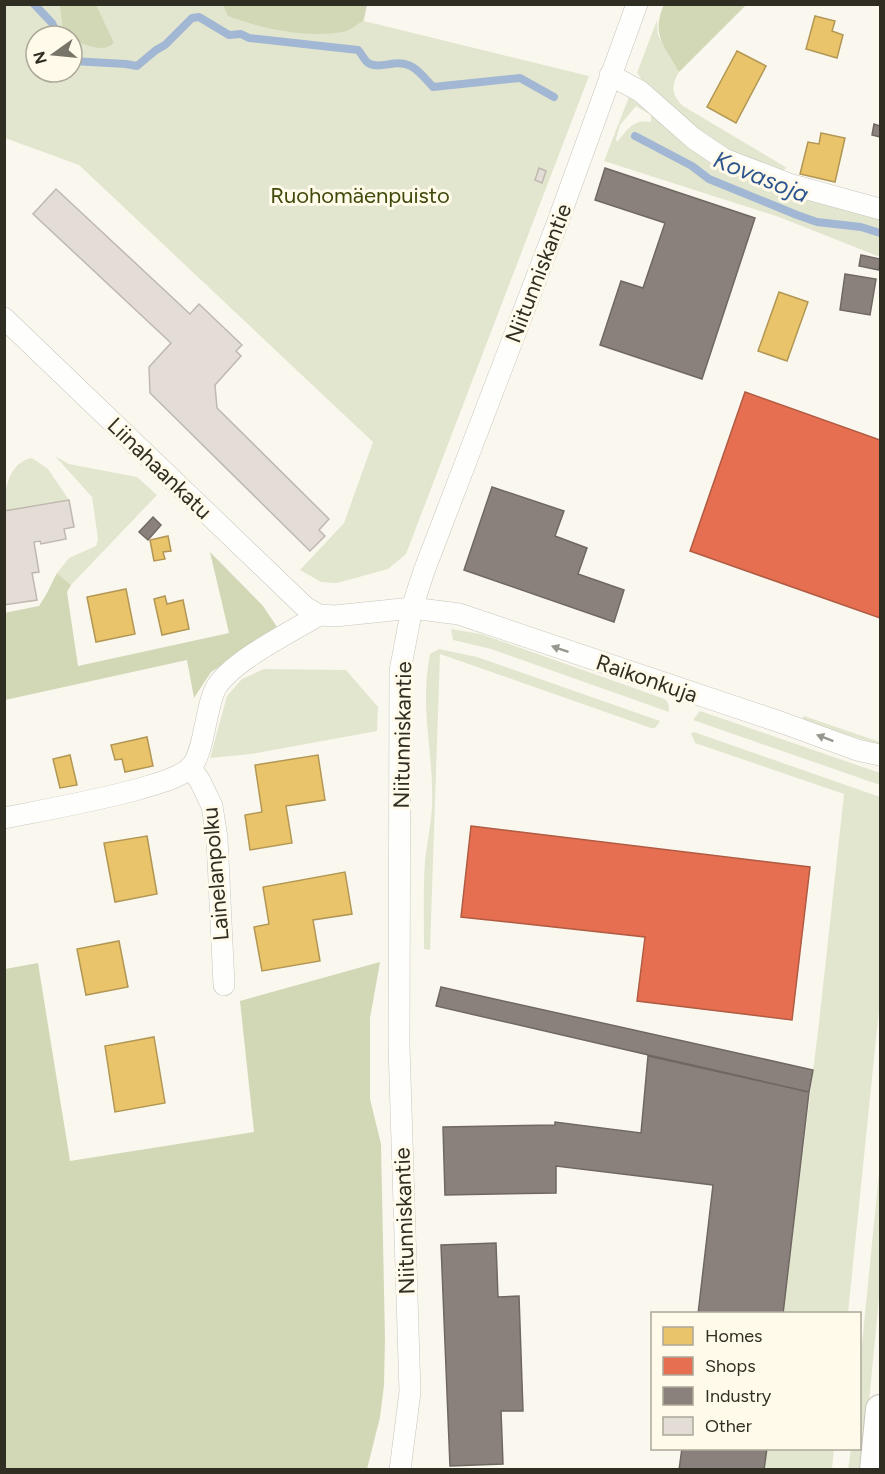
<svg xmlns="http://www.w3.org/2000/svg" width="885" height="1474" font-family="Figtree,sans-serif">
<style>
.green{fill:#e3e6cf;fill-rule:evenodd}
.forest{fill:#d2d8b6}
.homes{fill:#e9c46a;stroke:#b29754;stroke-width:1.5}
.shops{fill:#e76f51;stroke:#b05b43;stroke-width:1.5}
.industry{fill:#8a817c;stroke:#6f6861;stroke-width:1.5}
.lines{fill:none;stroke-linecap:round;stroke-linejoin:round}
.stream{stroke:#a2b7d3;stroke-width:8}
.building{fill:#e4ddd6;stroke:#bfb8b1;stroke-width:1.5}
.street-casing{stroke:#c8c5bc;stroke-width:22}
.secondary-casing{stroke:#c8c5bc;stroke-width:30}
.street{stroke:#fefefc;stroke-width:21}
.secondary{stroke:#fefefc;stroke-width:28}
.oneway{fill:#97968f}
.labels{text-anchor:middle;stroke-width:6;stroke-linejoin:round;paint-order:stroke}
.park-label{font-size:22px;fill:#404a0b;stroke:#fffae9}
.street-label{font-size:22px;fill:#302d22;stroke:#fffae9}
.water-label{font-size:24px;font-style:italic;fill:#2d558e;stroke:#fffae9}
</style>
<rect width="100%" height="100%" fill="#faf7ee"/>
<path class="green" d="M5 5H367L364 21 589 76 406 554 388 569 337 583 321 582 300 570 344 523 373 442 79 165 5 138ZM36 36H72V72H36Z
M657 20 658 35 679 72C671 85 671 95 683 106L787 168 780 172 718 146 646 85 637 73Z
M629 97 707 153 880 218V257L779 217 604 161ZM636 106 651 115V122C633 118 627 131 617 142L616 139 620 125Z
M55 456 69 464 137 477 157 495 71 585 57 573 69 558 96 546 98 539 92 497Z
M32 458 48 469 69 500 5 511C4 492 7 463 32 458Z
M451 629 481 634 662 698C669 701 669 704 669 712L491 649 453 640Z
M439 649 477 657 660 721 655 728H651L440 654 430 950 424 949C424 920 423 890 425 861 427 843 431 824 432 806 434 752 419 709 430 654Z
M264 669 346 670 378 707 377 731 251 754 210 758 227 696 242 679Z
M700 711 880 773V785L693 720Z
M804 716 880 742V745L806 722 803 718Z
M694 732 880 797V1000L848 1313H783L819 1023 844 794 695 743 691 733Z
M880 1163V1287L865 1444 862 1469 848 1470 851 1449 860 1448V1364Z
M767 1449H834L832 1469 764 1470Z"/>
<path class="forest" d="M664 4H746V5L679 72C664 45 651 35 664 4Z
M60 5H96L114 43C103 54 85 44 73 40L72 36H69L63 31Z
M223 5H367L363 21C357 24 350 31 343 32 305 38 263 29 228 16Z
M210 552 263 606 279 630 211 672 194 698 187 660 5 700 4 613 39 606 46 595 57 573 71 585 67 592 78 666 229 633Z
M380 962 370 1018V1099L381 1144 385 1339 384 1385 380 1417 367 1469H5V969L38 963 70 1161 254 1132 240 1001Z"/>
<path class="homes" d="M815 16 835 21 832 31 843 35 837 58 806 49Z
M737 51 766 66 736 123 707 107Z
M821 133 845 138 835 182 800 174 808 142 819 144Z
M779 292 808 302 787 361 758 351Z
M168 536 171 551 163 552 165 559 154 561 150 540Z
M126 589 135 634 96 642 87 597Z
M165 596 167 604 183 600 189 629 162 635 154 599Z
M147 737 153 766 125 772 122 759 115 760 111 745Z
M70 755 77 785 60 788 53 759Z
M318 755 325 800 286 806 292 843 250 850 245 815 262 812 255 765Z
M147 836 157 894 115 902 104 843Z
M345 872 352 914 313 920 320 961 262 971 254 927 269 924 263 887Z
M119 941 128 987 86 995 77 949Z
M154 1037 165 1103 115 1112 105 1046Z"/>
<path class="shops" d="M745 392 880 440V618L690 551Z
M471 826 810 867 792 1020 637 1001 645 937 461 917Z"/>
<path class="industry" d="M874 124 880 126V137L872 135Z
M605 168 755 218 702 379 600 345 621 281 643 288 665 223 595 200Z
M861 255 880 259 879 270 859 266Z
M845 274 876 279 870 315 840 310Z
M492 487 564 511 555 536 587 548 578 574 624 590 614 622 464 570Z
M153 517 161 525 148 540 139 532Z
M441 987 813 1070 809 1092 436 1006Z
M648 1056 809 1092 783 1314H698L713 1185 556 1166V1193L445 1195 443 1127 555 1125V1122L641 1133Z
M496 1243 498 1297 519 1296 523 1411H501L503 1464 450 1466 441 1245Z
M682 1448H767L764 1470H679Z"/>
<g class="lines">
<path class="stream" d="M34 4 52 23 58 36
M72 61 126 64 137 66 156 50 165 45 192 18 199 17 229 35 241 34 249 38 358 50C363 55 364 61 370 64 377 67 383 65 390 64 412 60 419 72 433 87L520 78 554 97
M635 136 692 166 709 179 797 215 817 222 861 227 880 233"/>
</g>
<path class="building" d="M539 168 546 171 542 183 535 180Z
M56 189 190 314 199 304 242 345 236 351 241 356 215 385 217 408 329 519 319 530 325 536 310 551 150 393 149 367 171 343 33 214Z
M69 500 74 527 64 529 66 539 41 544 40 541 34 542 39 572 32 573 37 600 4 605V511Z"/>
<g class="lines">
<defs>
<path id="street" d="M610 75 640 91 693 138 724 159 789 184 880 209
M4 318 305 607 319 615 335 616 412 608 459 614 783 723 857 750 880 755
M190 767 200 781 212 806 217 838 224 985
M4 818C50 809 95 801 139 789 155 784 177 779 190 768 205 754 205 705 217 686 234 660 291 632 319 615
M400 1470 410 1392 399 1046 400 671 412 608 424 571 557 224 637 4"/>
<path id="secondary" d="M874 1470 880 1409"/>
</defs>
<use href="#street" class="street-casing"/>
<use href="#secondary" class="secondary-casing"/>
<use href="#street" class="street"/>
<use href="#secondary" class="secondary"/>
</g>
<defs><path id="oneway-solid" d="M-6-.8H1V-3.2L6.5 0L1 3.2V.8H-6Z" transform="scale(1.5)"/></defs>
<g class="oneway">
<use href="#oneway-solid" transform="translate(560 649) rotate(-161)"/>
<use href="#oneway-solid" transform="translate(825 738) rotate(-159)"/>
</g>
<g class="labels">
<g class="park-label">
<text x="360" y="203">Ruohomäenpuisto</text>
</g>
<g class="street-label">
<text transform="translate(538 273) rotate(-69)" y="8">Niitunniskantie</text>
<text transform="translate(160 468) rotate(44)" y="8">Liinahaankatu</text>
<text transform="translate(647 678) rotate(19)" y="8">Raikonkuja</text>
<text transform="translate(402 735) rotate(-89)" y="8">Niitunniskantie</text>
<text transform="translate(215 874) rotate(-95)" y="8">Lainelanpolku</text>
<text transform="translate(404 1221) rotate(-92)" y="8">Niitunniskantie</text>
</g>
<g class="water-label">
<text transform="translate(761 177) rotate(22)" y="8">Kovasoja</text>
</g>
</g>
<rect width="885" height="1474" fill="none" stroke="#302d22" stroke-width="12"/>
<rect x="651" y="1312" width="210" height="138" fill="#fffae9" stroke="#aca899" stroke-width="1.5"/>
<rect x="663" y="1327" width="30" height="18" fill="#e9c46a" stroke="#aca899" stroke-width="1.5"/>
<text x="705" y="1342" font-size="18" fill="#302d22">Homes</text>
<rect x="663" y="1357" width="30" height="18" fill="#e76f51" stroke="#aca899" stroke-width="1.5"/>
<text x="705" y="1372" font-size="18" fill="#302d22">Shops</text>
<rect x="663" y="1387" width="30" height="18" fill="#8a817c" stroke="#aca899" stroke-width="1.5"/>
<text x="705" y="1402" font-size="18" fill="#302d22">Industry</text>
<rect x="663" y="1417" width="30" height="18" fill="#e4ddd6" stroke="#aca899" stroke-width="1.5"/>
<text x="705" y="1432" font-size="18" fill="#302d22">Other</text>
<g transform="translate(54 54) rotate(255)"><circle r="28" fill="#fffae9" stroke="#aca899" stroke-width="1.5"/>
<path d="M0-4.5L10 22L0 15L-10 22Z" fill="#777469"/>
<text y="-9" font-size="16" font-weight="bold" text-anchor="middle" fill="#302d22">N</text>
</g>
</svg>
